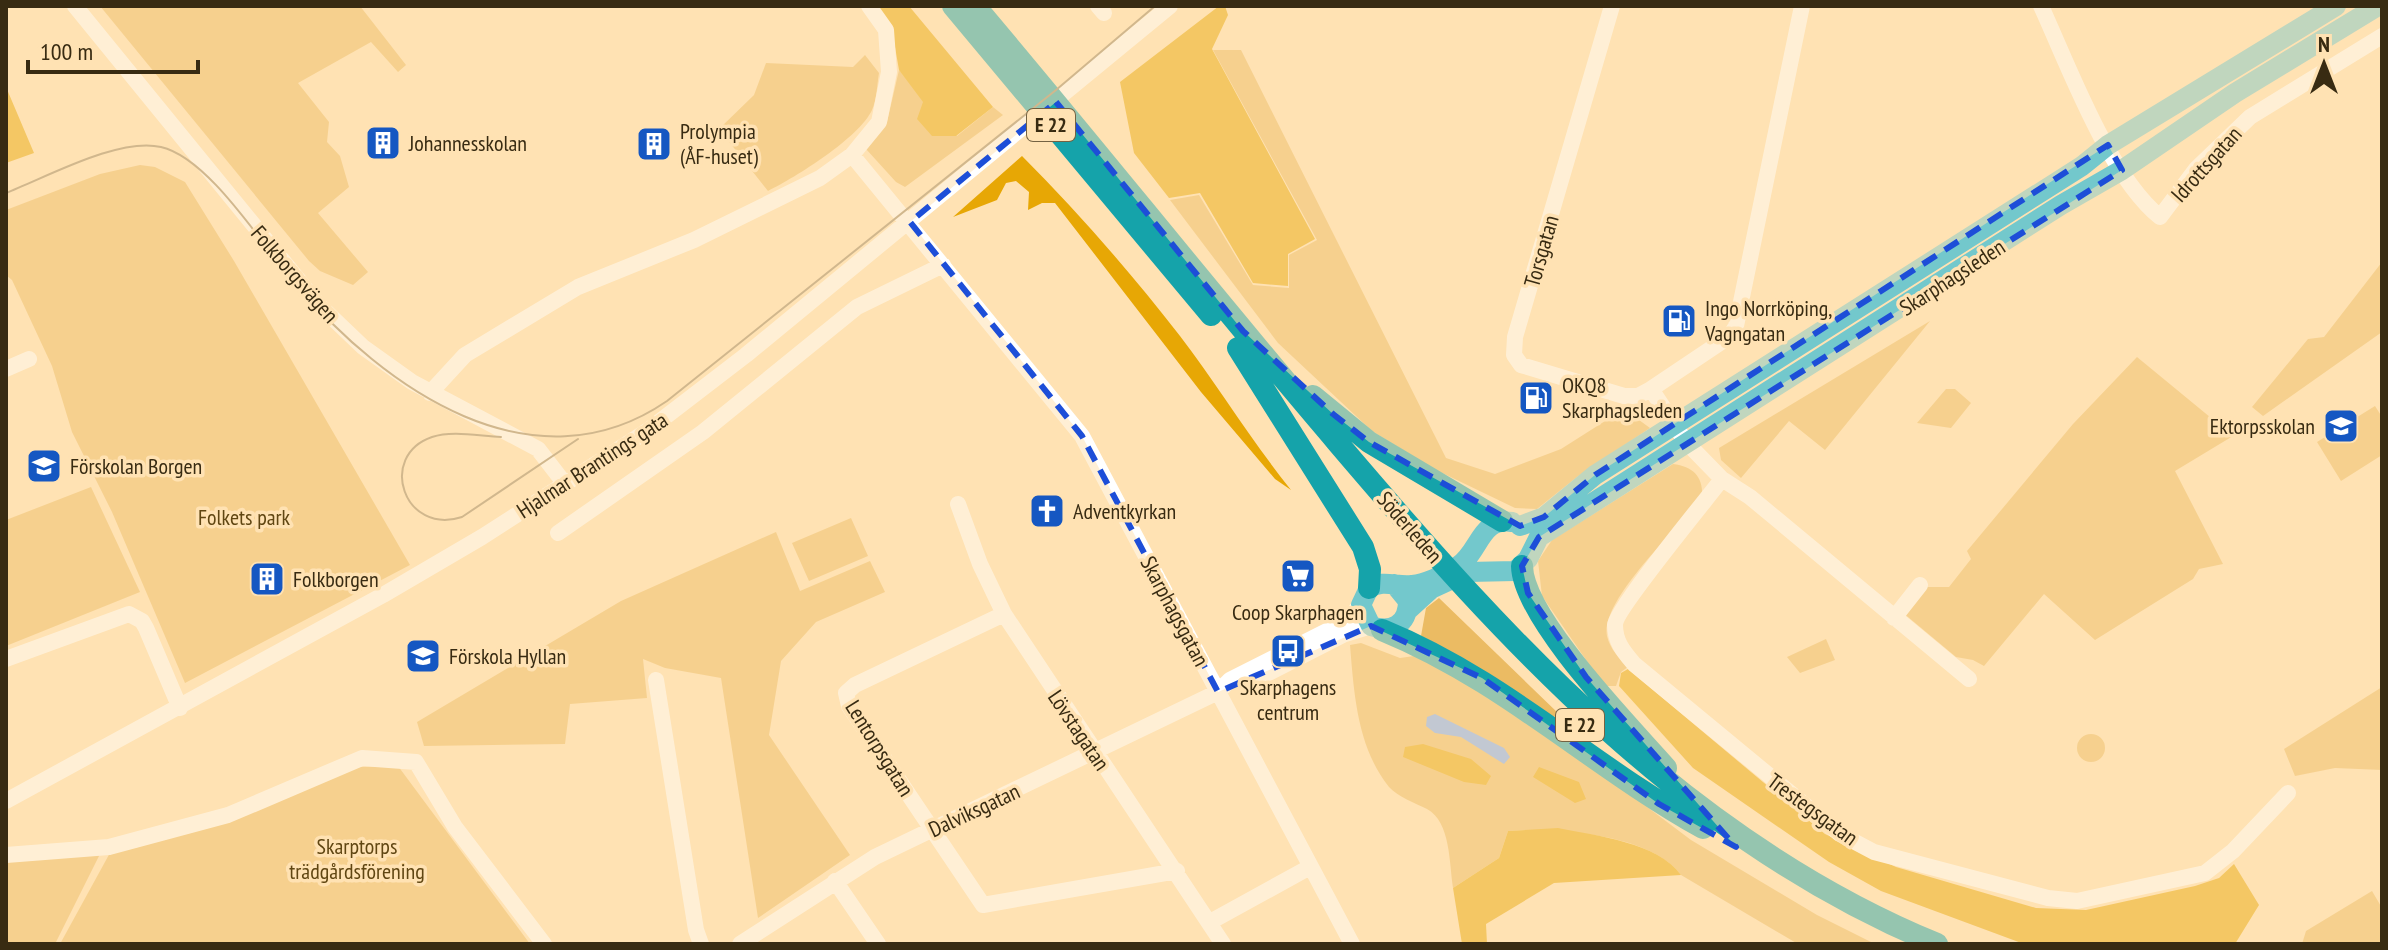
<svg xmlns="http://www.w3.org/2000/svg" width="2388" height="950" font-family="'PT Sans Narrow',sans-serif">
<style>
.green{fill:#ebbb63}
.forest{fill:#e7a705}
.water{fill:#79a8f8}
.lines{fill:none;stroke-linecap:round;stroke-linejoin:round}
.minor{stroke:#fff;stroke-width:16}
.major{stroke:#73c8cc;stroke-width:20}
.highway{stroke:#15a3aa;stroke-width:22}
.tram{stroke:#998460;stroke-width:2}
.marked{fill:none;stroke:#1d4ed8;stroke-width:6;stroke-dasharray:16 10;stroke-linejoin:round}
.labels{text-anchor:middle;stroke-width:7;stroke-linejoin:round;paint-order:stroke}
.shield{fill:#ffe2b3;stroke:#746242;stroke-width:2}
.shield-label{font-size:20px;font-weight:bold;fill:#382b12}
.poi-label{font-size:22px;fill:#382b12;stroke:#ffe2b3;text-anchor:start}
.street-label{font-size:22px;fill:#382b12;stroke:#ffe2b3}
.park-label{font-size:22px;fill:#604612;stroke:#ffe2b3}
</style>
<rect width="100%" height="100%" fill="#ffe2b3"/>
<path class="green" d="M100 6H360L406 65 398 72 371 42 298 83 329 122 327 142 340 156 349 187 318 213 368 272 353 285 320 271 309 261Z
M1213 50H1241L1446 458 1495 474 1561 449 1624 409 1650 428 1577 477 1537 509 1515 508 1434 469 1372 431 1278 343 1170 200 1199 195 1253 285 1289 288V255L1317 240Z
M865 55 879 73C877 84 877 99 872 110 859 138 796 177 768 191L719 129 754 95 766 63 853 67Z
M899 70 957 136 993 107 1003 115 905 187 896 182 866 149 887 122Z
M140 165 155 167 185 182 234 261 410 565 185 683 112 512 72 432 52 366 12 280 6 275V210L100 174Z
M2382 262V332L2263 416 2252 407 2308 339 2324 337Z
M1930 321 1825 450 1789 421 1741 478 1721 460 1719 448Z
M2137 357 2233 436 2175 471 2223 564 2199 569 2193 579 2095 640 2044 594 1984 666 1973 660 1956 657 1902 612 1924 587H1949L1971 559 1967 551 2073 424Z
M1946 389H1955L1971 403 1951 428 1917 423Z
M2375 406 2382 417V455L2341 481 2317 442Z
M1673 464C1695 467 1704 478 1702 500 1679 527 1600 600 1607 636 1610 649 1619 658 1628 667L1621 672 1616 686H1604L1542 596 1538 561 1552 540Z
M91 487 140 592 6 646V520Z
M851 518 868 556 809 581 792 543Z
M776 532 800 591 870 561 885 592 816 622 781 661 769 735 850 855 758 918 721 678 665 668 643 659 647 698 570 704 565 744 424 746 417 722 621 601Z
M1439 598 1559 714 1554 717 1421 636 1426 608Z
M1826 639 1835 660 1800 673 1787 657Z
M1361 643 1400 658 1421 655 1529 718 1691 840 1817 915 1875 944H1798L1681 875C1651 834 1557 828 1508 831L1499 858 1453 888C1449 864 1451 822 1427 809 1415 803 1398 797 1389 787 1357 747 1354 693 1350 645Z
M2382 687V770L2335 768 2295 776 2284 749Z
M2077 748a14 14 0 1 1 28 0a14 14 0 1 1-28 0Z
M398 766 530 944H60L111 851 358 767Z
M100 854 55 944H6V862Z
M2372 891 2382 908V944H2302L2306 931Z"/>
<path class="forest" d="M875 6H909L993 107 956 136H932L917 119 923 102 899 70 891 24Z
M1219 6H1225L1228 15 1212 49 1315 239 1288 254V286L1253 283 1200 193 1169 198 1134 153 1120 82Z
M6 87 34 153 6 163Z
M1022 156C1078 212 1131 273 1180 336 1218 386 1251 440 1291 490L1275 479 1201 392 1055 203H1042L1028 210 1029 192 1016 181 1006 183 997 200 953 217Z
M1628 669 1825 834 1896 867 2036 908 2086 910 2195 886 2219 878 2234 864 2259 905 2235 944H2024L1881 891 1829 862 1693 768 1619 686 1621 673Z
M1423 744 1471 759 1491 776 1486 785 1464 782 1403 757 1405 747Z
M1539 767 1579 782 1586 799 1575 803 1533 777Z
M1558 828C1597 836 1657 842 1681 875L1554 883 1486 924 1487 944H1462L1453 888 1499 858 1508 831Z"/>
<path class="water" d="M1435 714 1504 748 1510 757 1504 764 1461 737 1435 733 1426 726 1427 717Z"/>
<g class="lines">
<path class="minor" d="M75 6 319 305 363 347 412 382 538 449 565 484
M1098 6 1104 13
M1612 6 1515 337 1514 355 1521 365 1624 396H1638L1651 389
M1802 6 1736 326 1730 336 1651 389 1686 442 1722 479C1706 500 1615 610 1615 625 1615 642 1624 652 1634 664L1840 834 1874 852 2048 898 2077 901 2205 873 2233 851 2288 793
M2041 6C2069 67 2109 176 2160 217L2196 169 2250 117 2382 36
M852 155 1082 436 1352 944
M6 369 29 359
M430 393 465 355 578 287 694 240 820 178 852 155 879 122 889 72 886 30 869 6
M1722 479 1750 497 1969 679
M958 504 980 564 1004 614 1223 944
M558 533 703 432 857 307 943 265
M1004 614 855 685 846 693 849 706 983 905 1177 871
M1894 618 1920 585
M6 659 129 614 142 621 146 628 180 708
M1257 679 1345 634 1371 626
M656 680 696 930 701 944
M6 801 383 595 482 537 647 431 746 355 1170 6
M6 855 109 847 228 815 362 758 416 762 455 827 544 944
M835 881 878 944
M1210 922 1310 867
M740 944 875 857 1218 692 1230 680 1345 622 1361 605"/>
<path class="major" d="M1520 526 1544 517 1595 475 2082 166 2108 145 2336 6
M1394 584 1408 601C1408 625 1391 633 1371 626L1361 605 1369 588C1384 579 1396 587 1412 585 1427 584 1445 574 1458 566 1480 552 1480 517 1512 522
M1408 610 1431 589 1468 572 1515 571 1528 559 1539 537 2061 205 2122 170 2235 93 2378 6"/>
<path class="highway" d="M953 6 1211 315
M975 6C1097 150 1214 298 1337 442 1507 642 1688 842 1937 944
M1238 348 1363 547 1370 569 1369 588
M1313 396 1369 442 1502 521
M1522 566C1523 618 1630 727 1666 768
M1382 630C1504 680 1590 765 1703 828"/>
<path class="tram" d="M6 193C47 177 119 137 161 147 209 158 262 245 295 283 384 389 533 493 667 401L1056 90 1155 6
M501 437C479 436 452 430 432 437 377 456 404 536 462 517L578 439"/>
</g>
<path d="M0 0H2388V950H0ZM1056 102 1243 331 1333 414 1369 442 1520 526 1544 517 1595 475 2108 145 2122 170 1539 537 1522 566 1528 593 1586 677 1736 847 1659 804 1482 678 1371 626 1218 692 1082 436 910 222Z" fill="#ffe2b3" fill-opacity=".55" fill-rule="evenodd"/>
<path class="marked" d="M1056 102 1243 331 1333 414 1369 442 1520 526 1544 517 1595 475 2108 145 2122 170 1539 537 1522 566 1528 593 1586 677 1736 847 1659 804 1482 678 1371 626 1218 692 1082 436 910 222Z"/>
<defs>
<symbol id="building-square" viewBox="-11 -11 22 22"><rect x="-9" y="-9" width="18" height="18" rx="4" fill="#1557c2" stroke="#ffe2b3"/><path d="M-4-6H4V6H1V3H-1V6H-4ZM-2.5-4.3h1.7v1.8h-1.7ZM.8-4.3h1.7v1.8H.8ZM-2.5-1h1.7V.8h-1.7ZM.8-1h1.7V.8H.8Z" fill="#fff"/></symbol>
<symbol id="fuel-square" viewBox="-11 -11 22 22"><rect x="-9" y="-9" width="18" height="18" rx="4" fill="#1557c2" stroke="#ffe2b3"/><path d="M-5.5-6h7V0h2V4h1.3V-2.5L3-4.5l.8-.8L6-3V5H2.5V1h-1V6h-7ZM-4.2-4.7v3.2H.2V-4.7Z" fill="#fff"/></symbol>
<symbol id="school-square" viewBox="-11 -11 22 22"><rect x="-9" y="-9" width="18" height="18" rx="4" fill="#1557c2" stroke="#ffe2b3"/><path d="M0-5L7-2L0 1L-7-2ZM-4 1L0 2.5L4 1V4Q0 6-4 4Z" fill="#fff"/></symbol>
<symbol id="church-square" viewBox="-11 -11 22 22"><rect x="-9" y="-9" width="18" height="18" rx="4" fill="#1557c2" stroke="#ffe2b3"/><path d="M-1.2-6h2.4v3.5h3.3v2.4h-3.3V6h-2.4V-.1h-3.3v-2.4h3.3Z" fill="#fff"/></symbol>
<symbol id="supermarket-square" viewBox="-11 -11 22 22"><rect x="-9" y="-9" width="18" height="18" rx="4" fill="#1557c2" stroke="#ffe2b3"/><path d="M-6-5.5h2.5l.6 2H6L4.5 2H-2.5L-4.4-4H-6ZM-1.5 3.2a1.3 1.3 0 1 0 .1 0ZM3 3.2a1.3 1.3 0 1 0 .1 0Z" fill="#fff"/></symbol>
<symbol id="bus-square" viewBox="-11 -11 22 22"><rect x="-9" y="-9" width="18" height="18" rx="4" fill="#1557c2" stroke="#ffe2b3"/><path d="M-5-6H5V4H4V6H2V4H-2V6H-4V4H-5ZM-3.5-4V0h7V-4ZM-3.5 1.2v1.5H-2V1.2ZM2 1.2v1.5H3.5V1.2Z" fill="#fff"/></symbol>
</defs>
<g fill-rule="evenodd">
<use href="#building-square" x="363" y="123" width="40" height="40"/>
<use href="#building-square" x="634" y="124" width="40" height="40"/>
<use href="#fuel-square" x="1659" y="301" width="40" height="40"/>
<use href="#fuel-square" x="1516" y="378" width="40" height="40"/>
<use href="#school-square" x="2321" y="406" width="40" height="40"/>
<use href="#school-square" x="24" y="446" width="40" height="40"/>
<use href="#church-square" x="1027" y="491" width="40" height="40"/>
<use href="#supermarket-square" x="1278" y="556" width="40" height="40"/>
<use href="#building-square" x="247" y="559" width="40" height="40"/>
<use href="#bus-square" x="1268" y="631" width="40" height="40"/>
<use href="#school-square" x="403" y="636" width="40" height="40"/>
</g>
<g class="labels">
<g class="shield">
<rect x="1027" y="109" width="48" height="32" rx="6"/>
<rect x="1556" y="709" width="48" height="32" rx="6"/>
</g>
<g class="shield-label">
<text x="1051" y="132">E 22</text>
<text x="1580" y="732">E 22</text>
</g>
<g class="poi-label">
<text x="680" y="139">Prolympia<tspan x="680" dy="25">(ÅF-huset)</tspan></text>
<text x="409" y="151">Johannesskolan</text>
<text x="1705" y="316">Ingo Norrköping,<tspan x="1705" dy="25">Vagngatan</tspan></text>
<text x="1562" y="393">OKQ8<tspan x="1562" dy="25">Skarphagsleden</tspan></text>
<text x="2315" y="434" text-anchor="end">Ektorpsskolan</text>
<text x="70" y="474">Förskolan Borgen</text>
<text x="1073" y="519">Adventkyrkan</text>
<text x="293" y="587">Folkborgen</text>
<text x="1298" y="620" text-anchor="middle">Coop Skarphagen</text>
<text x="449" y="664">Förskola Hyllan</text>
<text x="1288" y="695" text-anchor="middle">Skarphagens<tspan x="1288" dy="25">centrum</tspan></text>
</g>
<g class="street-label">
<text transform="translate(2206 164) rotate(-48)" y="8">Idrottsgatan</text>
<text transform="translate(1541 251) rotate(-74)" y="8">Torsgatan</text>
<text transform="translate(295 274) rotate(49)" y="8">Folkborgsvägen</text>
<text transform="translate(1952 277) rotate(-33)" y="8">Skarphagsleden</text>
<text transform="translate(592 465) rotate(-33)" y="8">Hjalmar Brantings gata</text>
<text transform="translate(1410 527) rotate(49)" y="8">Söderleden</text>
<text transform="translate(1175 611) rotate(62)" y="8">Skarphagsgatan</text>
<text transform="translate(1079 730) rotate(56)" y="8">Lövstagatan</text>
<text transform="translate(880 748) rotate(58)" y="8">Lentorpsgatan</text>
<text transform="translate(1813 809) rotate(36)" y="8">Trestegsgatan</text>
<text transform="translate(974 810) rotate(-25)" y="8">Dalviksgatan</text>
</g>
<g class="park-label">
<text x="244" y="525">Folkets park</text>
<text x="357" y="854">Skarptorps<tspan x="357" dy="25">trädgårdsförening</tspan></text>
</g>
</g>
<rect width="2388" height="950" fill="none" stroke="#382b12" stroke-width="16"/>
<g transform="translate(2324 64)" stroke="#ffe2b3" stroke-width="6" paint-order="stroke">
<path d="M0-6L14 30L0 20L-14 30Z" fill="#382b12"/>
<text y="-12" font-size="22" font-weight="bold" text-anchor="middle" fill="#382b12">N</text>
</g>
<path d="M28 60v12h170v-12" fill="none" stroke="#382b12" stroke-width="4"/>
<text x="40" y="60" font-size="24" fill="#382b12" stroke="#ffe2b3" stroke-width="6" paint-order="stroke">100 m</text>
</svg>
